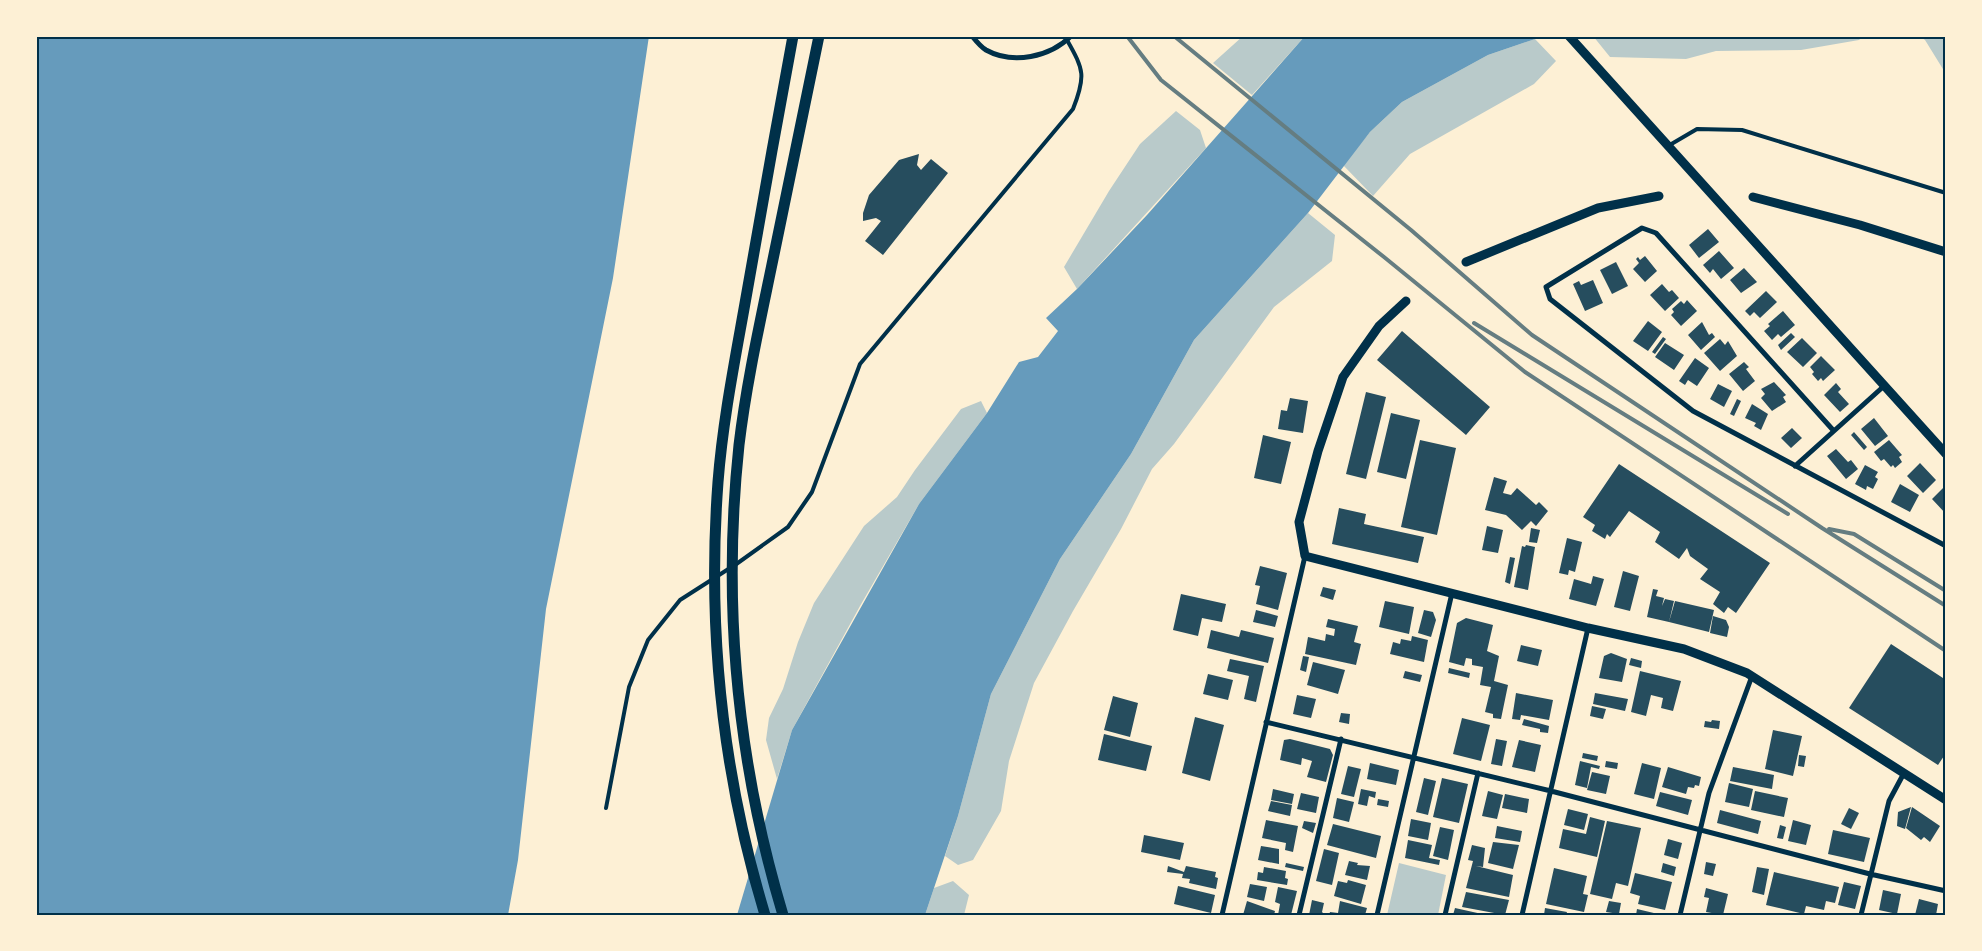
<svg xmlns="http://www.w3.org/2000/svg" width="1982" height="951" font-family="'Noto Serif',serif">
<style>
.green{fill:#b9caca}
.water{fill:#669bbc}
.building{fill:#264d5e}
.lines{fill:none;stroke-linecap:round;stroke-linejoin:round}
.service{stroke:#003049;stroke-width:4}
.minor{stroke:#003049;stroke-width:5}
.tertiary{stroke:#003049;stroke-width:9}
.trunk{stroke:#003049;stroke-width:11}
.rail{stroke:#657d81;stroke-width:4}
.neatline{fill:none;stroke:#003049;stroke-width:2}
</style>
<rect width="100%" height="100%" fill="#fdf0d5"/>
<path class="green" d="M1243 36H1305L1252 95 1213 63Z
M1593 36H1864L1859 40 1801 50 1716 51 1686 59 1610 57Z
M1919 36H1946V74L1925 40Z
M1535 39 1556 61 1534 84 1410 154 1373 196 1343 165 1370 132 1402 102 1488 55Z
M1176 111 1200 130 1206 148 1077 289 1064 267 1109 191 1140 144Z
M1308 213 1335 235 1332 261 1274 307 1174 444 1152 469 1121 529 1073 611 1034 683 1009 761 1001 811 973 860 958 865 945 856 958 816 991 694 1060 559 1131 454 1194 340Z
M981 401 987 413 919 504 860 606 792 730 777 779 766 740 769 718 783 689 798 642 814 603 864 526 897 497 915 470 961 409Z
M1399 863 1446 875 1438 915H1387Z
M953 881 969 895 964 915H925L934 888Z"/>
<path class="water" d="M36 36H649L613 278 546 609 518 860 508 915H36Z
M1305 36H1544L1488 55 1402 102 1370 132 1308 213 1194 340 1131 454 1060 559 991 694 958 816 925 915H737L792 730 919 504 987 413 1019 362 1038 357 1058 331 1046 318 1077 289 1147 215Z"/>
<path class="building" d="M919 154 917 165 921 170 931 159 948 173 883 255 865 241 881 221 876 218 863 221V213L869 195 899 160Z
M1708 229 1719 242 1699 258 1689 245Z
M1719 251 1734 268 1721 279 1713 269 1710 273 1703 265Z
M1645 256 1657 271 1645 282 1633 269 1639 263 1636 259 1638 257 1640 260Z
M1616 262 1628 286 1612 294 1600 270Z
M1744 268 1757 282 1741 293 1730 280Z
M1593 280 1603 303 1585 311 1573 284 1579 281 1581 285Z
M1662 284 1669 292 1672 290 1679 298 1665 311 1650 295Z
M1766 291 1777 302 1760 318 1754 312 1750 316 1745 311Z
M1687 300 1697 311 1681 326 1671 315 1674 312 1672 309 1681 301 1684 304Z
M1783 311 1795 325 1781 337 1778 334 1772 340 1764 331 1770 326 1768 324Z
M1648 321 1662 332 1648 351 1633 341Z
M1702 322 1709 335 1712 333 1715 337 1701 350 1688 335Z
M1402 331 1490 407 1466 435 1377 360Z
M1791 333 1795 337 1781 350 1778 345Z
M1663 337 1666 339 1655 354 1652 352Z
M1802 338 1817 353 1803 367 1787 352Z
M1720 339 1725 345 1728 341 1737 356 1720 371 1704 353Z
M1665 343 1684 355 1674 370 1655 357Z
M1821 356 1835 370 1823 381 1821 378 1818 381 1812 374 1814 372 1810 367Z
M1695 358 1709 368 1697 386 1688 380 1685 385 1679 381Z
M1744 362 1749 367 1746 369 1755 381 1743 391 1729 374Z
M1774 382 1786 395 1783 397 1786 402 1772 411 1761 398 1765 394 1761 389Z
M1836 383 1841 389 1838 392 1849 404 1840 412 1824 395Z
M1718 384 1732 391 1724 407 1710 399Z
M1366 392 1386 397 1366 479 1346 474Z
M1290 398 1308 401 1303 433 1278 429 1281 410 1287 411Z
M1737 399 1741 401 1734 416 1730 414Z
M1752 404 1768 414 1761 430 1754 426 1756 423 1745 418Z
M1391 413 1420 420 1406 479 1377 472Z
M1874 418 1888 436 1875 446 1861 429Z
M1792 428 1802 438 1791 448 1781 438Z
M1854 432 1867 447 1864 450 1851 435Z
M1263 435 1291 442 1281 484 1254 478Z
M1420 440 1456 448 1437 535 1401 527Z
M1889 440 1902 455 1899 457 1902 462 1895 468 1893 465 1891 467 1884 459 1881 461 1874 452Z
M1836 449 1848 462 1851 460 1858 469 1846 479 1827 456Z
M1920 463 1936 480 1923 493 1907 476Z
M1619 464 1770 563 1736 613 1728 607 1724 613 1713 604 1720 592 1700 579 1708 569 1690 556 1687 548 1679 559 1655 542 1660 532 1629 511 1610 537 1607 534 1605 539 1592 531 1595 525 1583 517Z
M1865 465 1878 472 1875 477 1878 479 1873 489 1867 486 1866 490 1855 484Z
M1494 477 1507 481 1503 493 1511 495 1517 488 1536 505 1539 502 1548 511 1536 526 1531 521 1522 530 1506 515 1485 510Z
M1900 484 1919 495 1910 512 1891 502Z
M1944 487 1946 489V514L1932 499Z
M1339 508 1366 514 1364 524 1424 537 1418 563 1332 544Z
M1487 526 1503 530 1498 553 1482 550Z
M1531 528 1540 530 1537 543 1529 542Z
M1567 538 1582 542 1575 572 1569 570 1568 575 1559 573Z
M1526 545 1535 547 1528 590 1514 587 1522 546 1525 547Z
M1510 557 1515 558 1510 584 1505 582Z
M1260 566 1287 573 1278 610 1256 604 1260 586 1255 585Z
M1623 571 1639 576 1630 611 1614 607Z
M1593 576 1604 579 1596 606 1569 599 1574 579 1591 584Z
M1323 587 1336 590 1333 600 1320 596Z
M1653 589 1658 590 1656 596 1664 598 1662 606 1665 599 1674 601 1669 622 1647 617Z
M1181 594 1226 604 1222 622 1202 618 1198 636 1173 630Z
M1385 601 1414 607 1409 634 1379 627Z
M1675 601 1714 610 1709 632 1669 622Z
M1256 610 1278 616 1275 627 1253 622Z
M1424 610 1433 612 1436 620 1431 637 1418 633Z
M1713 616 1726 620 1729 627 1727 637 1710 633Z
M1466 618 1493 625 1487 651 1499 656 1494 681 1508 685 1501 719 1493 718V714L1485 712 1491 687 1480 685 1483 667 1472 665V659L1466 658 1464 666 1449 662 1457 623Z
M1328 619 1358 626 1354 642 1361 644 1356 665 1305 654 1308 637 1325 641 1326 634 1334 636 1335 629 1326 627Z
M1211 630 1239 637 1241 630 1274 638 1268 663 1207 648Z
M1412 636 1428 640 1424 662 1390 654 1393 642 1400 644 1401 639 1411 641Z
M1891 644 1946 680V753L1938 765 1849 708Z
M1521 645 1542 650 1538 666 1517 661Z
M1611 653 1627 659 1622 682 1599 678 1604 656Z
M1303 656 1309 657 1306 672 1300 670Z
M1631 658 1642 661 1641 668 1629 665Z
M1230 659 1264 666 1256 702 1244 699 1249 676 1227 671Z
M1313 662 1345 670 1338 694 1307 685Z
M1449 668 1470 673 1469 678 1448 673Z
M1405 671 1422 675 1420 682 1403 678Z
M1640 671 1681 681 1673 711 1661 708 1663 698 1651 695 1646 716 1631 712Z
M1208 674 1233 680 1228 700 1203 694Z
M1516 693 1553 700 1549 720 1521 715 1520 720 1512 719Z
M1595 693 1628 699 1625 711 1593 704Z
M1297 695 1316 699 1311 718 1293 714Z
M1113 696 1138 703 1130 737 1104 730Z
M1592 706 1606 709 1603 719 1590 716Z
M1341 713 1350 714 1349 724 1339 722Z
M1195 717 1224 725 1210 781 1182 773Z
M1462 718 1490 725 1481 761 1453 754Z
M1524 719 1549 726 1548 733 1540 732V729L1522 725Z
M1712 720 1720 721 1719 729 1704 727 1705 721 1711 722Z
M1773 730 1802 736 1793 776 1765 769Z
M1104 734 1152 746 1146 771 1098 760Z
M1290 739 1330 749 1333 755 1326 782 1307 777 1312 761 1302 758 1301 765 1280 760 1284 740Z
M1496 739 1507 741 1502 766 1491 764Z
M1519 740 1541 745 1535 772 1512 767Z
M1583 753 1598 756 1597 761 1582 758Z
M1799 755 1806 756 1804 767 1798 766Z
M1580 761 1600 766 1599 769 1591 767 1587 788 1575 785Z
M1606 761 1618 763 1617 769 1605 767Z
M1370 763 1399 770 1396 785 1367 779Z
M1642 763 1661 768 1654 799 1634 794Z
M1348 766 1361 769 1354 797 1341 794Z
M1668 767 1701 777 1699 786 1695 785 1694 788 1688 787 1686 794 1662 787Z
M1733 767 1774 775 1772 789 1730 781Z
M1592 772 1610 776 1606 794 1587 790Z
M1424 778 1436 781 1428 815 1416 812Z
M1442 778 1468 784 1459 823 1433 817Z
M1729 783 1753 789 1749 807 1725 802Z
M1273 789 1294 794 1292 804 1271 800Z
M1361 789 1376 792 1375 798 1369 796 1367 806 1358 804Z
M1488 791 1503 795 1497 819 1482 816Z
M1755 791 1788 798 1784 817 1751 810Z
M1660 792 1692 800 1688 815 1656 806Z
M1301 793 1319 797 1316 813 1297 809Z
M1505 794 1529 799 1527 813 1502 808Z
M1337 798 1354 802 1349 822 1333 818Z
M1378 799 1389 801 1388 807 1377 805Z
M1271 801 1292 805 1290 816 1268 811Z
M1911 807 1905 829 1897 826 1898 812Z
M1912 807 1940 826 1930 842 1924 837 1921 840 1906 828Z
M1849 808 1859 813 1851 829 1841 824Z
M1568 809 1588 814 1584 830 1564 825Z
M1720 810 1761 821 1758 834 1717 823Z
M1590 817 1605 821 1597 857 1559 848 1563 829 1586 834Z
M1411 819 1431 823 1428 840 1408 836Z
M1266 820 1298 826 1293 852 1285 850 1286 843 1262 838Z
M1793 820 1811 825 1806 845 1788 841Z
M1304 821 1316 823 1313 833 1302 828Z
M1607 821 1641 828 1628 886 1616 883 1612 899 1590 894Z
M1333 824 1381 836 1376 858 1327 845Z
M1780 825 1786 827 1783 839 1777 838Z
M1497 826 1522 831 1520 842 1495 838Z
M1440 827 1454 830 1448 860 1433 856Z
M1833 830 1870 838 1864 862 1828 854Z
M1144 835 1184 843 1180 860 1141 852Z
M1668 839 1682 843 1678 859 1664 855Z
M1408 840 1432 845 1429 858 1440 860 1439 865 1405 858Z
M1493 842 1519 845 1513 869 1488 863Z
M1472 845 1485 848 1483 867 1476 866 1513 875 1509 897 1466 888 1473 861 1468 860Z
M1261 846 1279 849V864L1258 860Z
M1324 849 1339 853 1332 885 1316 881Z
M1349 861 1358 863 1357 865 1370 866 1367 880 1345 875Z
M1706 862 1716 864 1713 876 1704 874Z
M1286 863 1304 867 1303 871 1285 867Z
M1663 863 1676 867 1674 876 1661 872Z
M1168 866 1184 872 1186 866 1216 872 1215 877 1218 878 1216 889 1189 883 1190 879 1182 878 1183 874 1167 872Z
M1264 867 1286 871 1285 878 1288 879 1287 885 1257 880 1258 872 1263 873Z
M1757 867 1769 869 1764 895 1752 892Z
M1554 868 1587 876 1583 894 1588 895 1584 912 1546 904Z
M1774 872 1839 887 1835 903 1826 901 1824 910 1806 906 1804 914 1766 905Z
M1635 873 1672 882 1665 910 1638 904 1640 896 1630 893Z
M1348 880 1366 885 1361 904 1334 896 1338 881 1347 883Z
M1844 882 1861 886 1855 909 1838 905Z
M1250 884 1267 887 1264 901 1247 897Z
M1178 886 1215 895 1211 913 1174 904Z
M1278 887 1297 891 1291 915H1278L1280 904 1275 902Z
M1706 888 1728 894 1723 915 1706 912 1709 898 1704 897Z
M1883 890 1901 894 1897 914 1879 910Z
M1466 892 1509 900 1505 915 1462 907Z
M1919 899 1938 904 1936 915H1915Z
M1312 900 1324 903 1322 912 1325 915H1309Z
M1247 901 1275 911 1274 915H1243Z
M1340 901 1367 908 1365 915H1329L1330 912 1338 913Z
M1609 901 1621 903 1619 914 1606 912Z
M1455 908 1482 914V915H1453Z
M1545 908 1567 912 1566 915H1544Z
M1637 909 1658 914V915H1636Z"/>
<g class="lines">
<path class="service" d="M1668 146 1697 129 1742 130 1946 193
M735 565 788 527 812 492 860 364 1073 109C1086 76 1084 70 1067 40
M606 808 629 687 648 640 680 600 730 568"/>
<path class="minor" d="M972 36C976 41 981 47 986 50 1013 65 1050 57 1071 36
M1833 430 1656 233 1642 228 1546 287 1550 299 1693 411 1946 546
M1795 466 1884 386
M1266 722 1551 791 1870 874 1946 891
M1222 915 1305 556
M1299 915 1341 739
M1377 915 1452 593
M1445 915 1478 773
M1522 915 1588 628
M1680 915 1709 793 1752 676
M1861 915 1889 801 1904 773"/>
<path class="tertiary" d="M1569 36 1946 454
M1753 197 1860 225 1946 252
M1466 262 1598 208 1659 196
M1406 301 1379 326 1343 377 1318 451 1299 522 1305 556 1588 628 1684 649 1747 673 1946 800"/>
<path class="trunk" d="M765 915C722 773 707 630 718 482 723 418 736 355 747 292 762 207 777 121 793 36
M783 915C737 762 722 605 739 445 746 386 759 327 771 269 787 191 803 114 819 36"/>
<path class="rail" d="M1127 36 1161 80 1384 257 1525 372 1946 651
M1174 36 1411 230 1532 335 1822 528 1946 606
M1474 323 1788 514
M1829 529 1854 534 1946 591"/>
</g>
<rect width="1982" height="951" fill="none" stroke="#fdf0d5" stroke-width="75"/>
<rect x="38" y="38" width="1906" height="876" class="neatline"/>
</svg>
